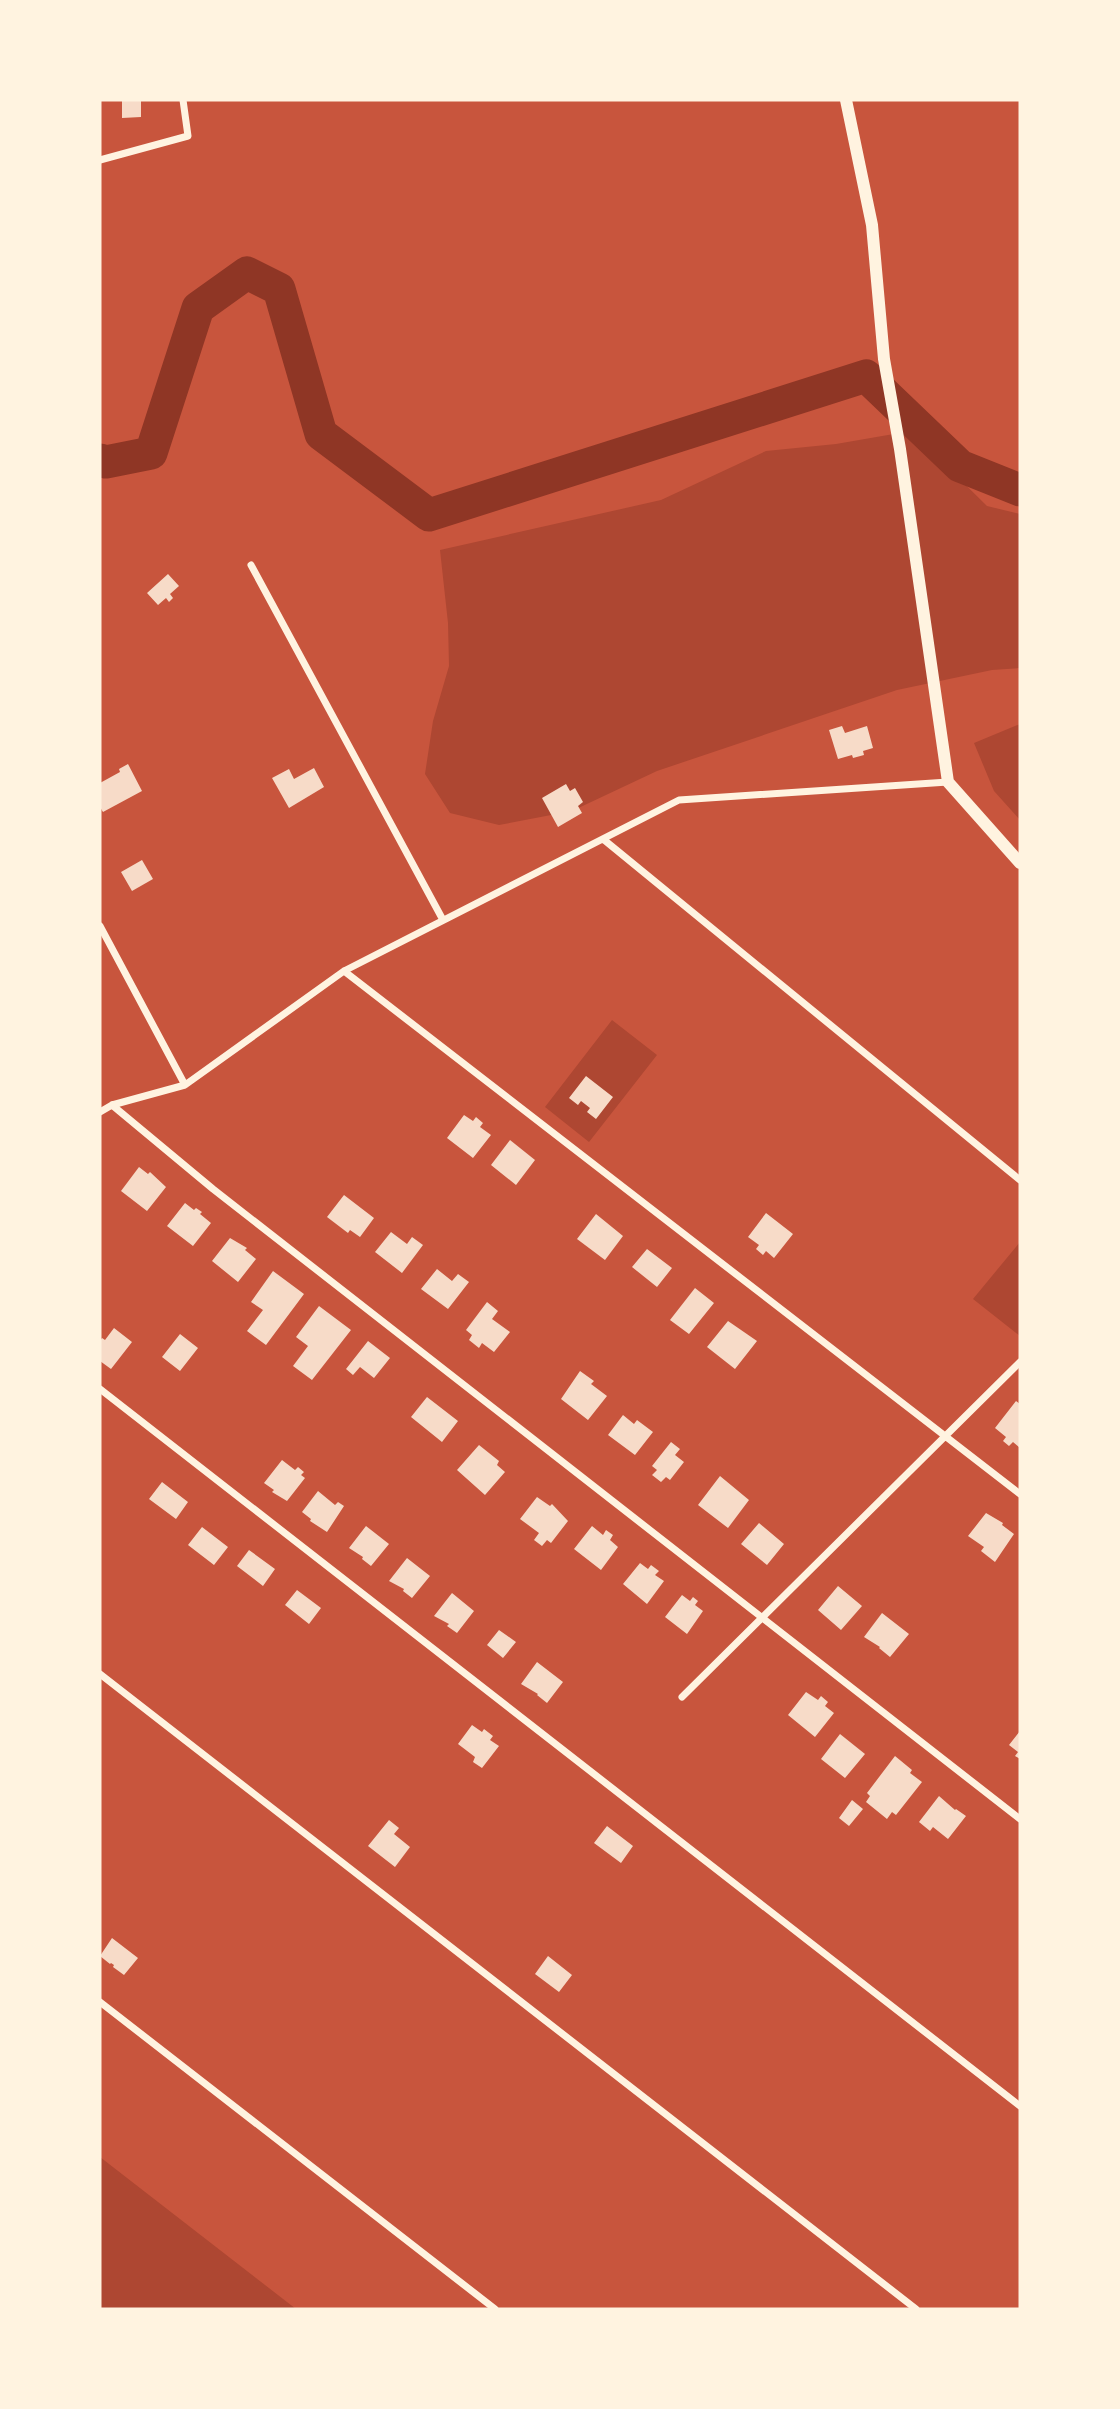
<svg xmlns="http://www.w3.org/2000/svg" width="1120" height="2409" font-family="'Source Sans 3',sans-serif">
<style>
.green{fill:#ae4732}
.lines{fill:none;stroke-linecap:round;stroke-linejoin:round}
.river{stroke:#8f3625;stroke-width:33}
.building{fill:#f7dbc8}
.minor{stroke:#fff3e0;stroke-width:7}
.tertiary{stroke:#fff3e0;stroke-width:12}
</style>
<rect width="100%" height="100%" fill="#c8553d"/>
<path class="green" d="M911 431 987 506 1020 514V668L992 670 897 690 657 771 572 811 499 825 450 813 425 774 433 721 449 666 448 623 440 550 661 500 766 451 836 444Z
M1020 724V820L994 791 974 743Z
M612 1020 657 1055 589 1142 545 1107Z
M1020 1242V1336L973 1299Z
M100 2157 296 2309H100Z"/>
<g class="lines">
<path class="river" d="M100 460 106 462 151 453 198 308 247 273 279 289 321 434 429 515 866 376 960 466 1020 490"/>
</g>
<path class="building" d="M122 100H141V117L122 118Z
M168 574 179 586 170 594 173 598 169 602 166 598 158 605 147 593Z
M842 726 845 733 867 726 873 748 863 751 864 755 853 758 852 755 838 759 829 730Z
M128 764 142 791 103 812 100 807V783L120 772 119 769Z
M314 768 324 787 289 808 272 778 289 769 294 779Z
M566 784 570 791 575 788 583 802 578 806 582 813 558 827 542 798Z
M142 860 153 879 132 891 121 872Z
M586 1076 613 1097 596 1119 587 1112 590 1108 581 1101 578 1105 569 1098Z
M464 1115 473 1121 476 1117 483 1123 480 1127 491 1135 473 1158 447 1138Z
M510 1140 535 1160 516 1185 491 1165Z
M139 1167 148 1174 150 1172 166 1187 147 1211 121 1191Z
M344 1195 374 1218 360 1237 350 1230 348 1233 327 1217Z
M185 1203 194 1210 196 1208 202 1212 200 1214 211 1223 193 1246 167 1226Z
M766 1213 793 1234 774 1258 766 1251 763 1255 756 1249 759 1245 748 1237Z
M596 1214 623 1236 605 1260 577 1239Z
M391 1232 407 1244 412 1237 423 1245 402 1273 375 1252Z
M230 1238 247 1248 245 1250 256 1259 238 1282 212 1261Z
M647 1249 672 1268 657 1287 632 1267Z
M437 1269 452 1281 458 1274 469 1282 448 1309 421 1289Z
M273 1271 304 1294 266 1345 247 1331 263 1310 251 1302Z
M695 1288 714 1303 689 1334 670 1320Z
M487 1302 498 1311 492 1319 510 1332 494 1352 482 1343 479 1348 469 1340 472 1335 466 1330Z
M319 1306 351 1330 312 1380 293 1366 308 1346 296 1337Z
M728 1321 757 1341 735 1369 707 1347Z
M114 1328 132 1342 111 1369 100 1361V1341L102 1338 105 1340Z
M180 1334 198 1348 180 1371 162 1357Z
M368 1341 390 1358 374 1378 360 1367 353 1375 346 1369Z
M580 1371 594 1381 591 1384 607 1396 588 1420 561 1399Z
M427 1397 458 1421 442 1442 411 1417Z
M1016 1401 1020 1404V1448L1013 1442 1009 1446 1003 1441 1006 1437 995 1428Z
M623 1415 634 1424 637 1420 653 1432 635 1455 608 1435Z
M671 1442 680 1449 675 1455 684 1462 670 1480 666 1477 661 1482 652 1475 657 1470 652 1466Z
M479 1445 499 1461 497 1465 505 1472 485 1495 457 1470Z
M282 1460 295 1470 298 1467 304 1472 301 1475 305 1478 287 1501 272 1492 274 1490 264 1483Z
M720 1476 749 1500 728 1528 698 1505Z
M162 1482 188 1502 176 1519 149 1499Z
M318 1491 335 1505 338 1502 344 1506 327 1532 310 1521 311 1519 302 1512Z
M537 1497 550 1506 552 1504 568 1521 551 1543 547 1540 542 1546 534 1540 539 1533 520 1519Z
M986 1513 1003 1523 1002 1525 1014 1534 995 1562 981 1551 984 1547 968 1536Z
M759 1523 784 1544 767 1565 741 1544Z
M366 1526 389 1544 371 1566 362 1559 363 1557 349 1548Z
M592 1526 603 1535 606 1530 613 1535 610 1540 618 1547 601 1570 574 1549Z
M202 1527 228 1547 214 1565 188 1545Z
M249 1550 275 1569 263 1586 237 1566Z
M407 1558 430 1576 412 1598 403 1591 404 1589 389 1581Z
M640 1563 648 1569 651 1565 659 1571 655 1575 664 1581 647 1604 623 1584Z
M838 1586 862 1606 841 1630 818 1610Z
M297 1590 321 1608 309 1624 285 1605Z
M452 1593 474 1611 457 1633 447 1626 449 1624 434 1616Z
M682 1595 690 1601 693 1597 698 1601 695 1605 703 1611 687 1634 665 1617Z
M882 1613 909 1634 890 1657 879 1648 880 1647 864 1637Z
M499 1630 516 1642 503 1658 487 1645Z
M537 1662 563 1682 547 1703 537 1695 538 1694 521 1684Z
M806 1692 818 1700 821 1696 828 1702 825 1706 834 1713 815 1737 788 1715Z
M472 1725 482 1732 484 1729 493 1736 490 1740 499 1746 482 1768 473 1762 475 1757 458 1744Z
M1020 1731V1759L1015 1756 1018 1752 1009 1745Z
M840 1734 865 1754 845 1778 821 1759Z
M895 1756 912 1770 910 1773 922 1782 896 1815 892 1812 887 1819 866 1802 870 1796 867 1793Z
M939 1796 955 1810 956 1809 966 1816 948 1839 933 1827 930 1831 919 1822Z
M852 1800 863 1809 849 1826 839 1818Z
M389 1820 399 1828 394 1834 410 1847 395 1867 368 1846Z
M607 1826 633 1846 621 1863 594 1843Z
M112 1938 138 1958 124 1975 113 1967 114 1965 111 1963 110 1964 100 1956Z
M548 1956 572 1975 559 1992 535 1974Z"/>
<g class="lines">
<path class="minor" d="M100 160 188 136 183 100
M251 565 443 920
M603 839 1020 1180
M100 926 185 1085
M344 971 1020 1494
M112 1105 213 1189 1020 1819
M100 1112 112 1105 185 1085 344 971 679 800 948 782
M100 1389 1020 2106
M100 1674 916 2309
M682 1697 1020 1362
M100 2002 495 2309"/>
<path class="tertiary" d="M846 100 872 225 884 359 900 449 948 782 1020 863"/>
</g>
<rect width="1120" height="2409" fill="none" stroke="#fff3e0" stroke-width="203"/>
</svg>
